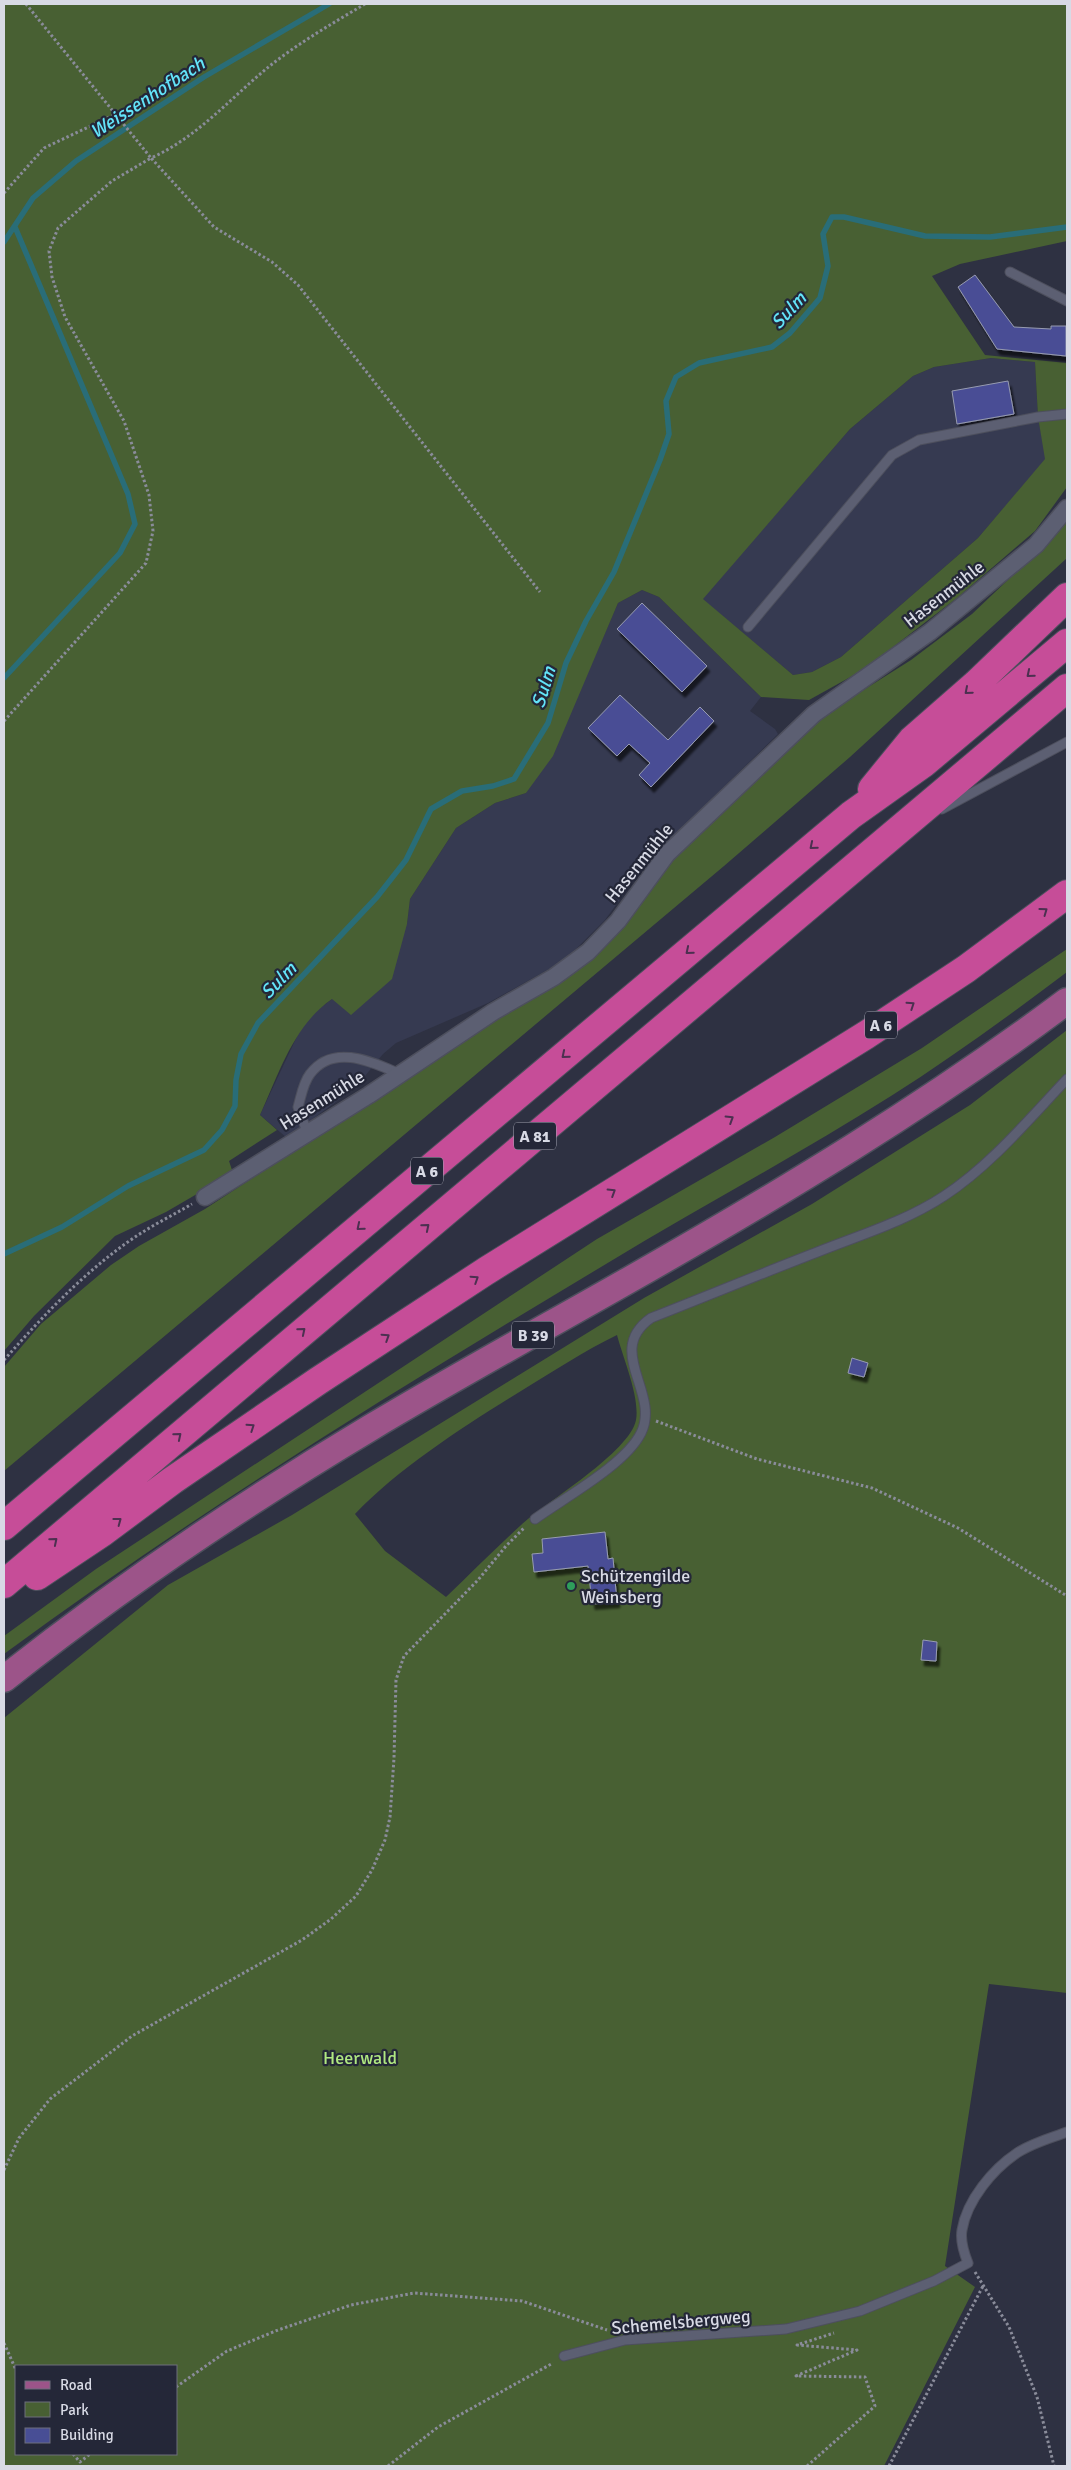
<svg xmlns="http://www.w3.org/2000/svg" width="1071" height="2470" font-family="Signika,sans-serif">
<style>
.built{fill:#363a51}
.green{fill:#486033;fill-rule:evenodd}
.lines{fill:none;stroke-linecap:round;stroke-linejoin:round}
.stream{stroke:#296d78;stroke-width:5.5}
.building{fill:#484e95;stroke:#979bb0;filter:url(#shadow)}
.service-casing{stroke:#4d4f5d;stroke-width:11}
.minor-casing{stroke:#4d4f5d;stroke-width:19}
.primary-casing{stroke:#4d4f5d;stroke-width:29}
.motorway-casing{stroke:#4d4f5d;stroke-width:30}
.path{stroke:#8a8c9a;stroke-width:3;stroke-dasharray:2.5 2.5;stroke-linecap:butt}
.service{stroke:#5c5f72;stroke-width:9}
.minor{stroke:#5c5f72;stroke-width:16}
.primary{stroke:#9c5489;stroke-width:26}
.motorway{stroke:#c64d98;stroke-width:28}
.oneway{stroke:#4c3050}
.leisure-dot{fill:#2e9e5b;stroke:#242738;stroke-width:2}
.labels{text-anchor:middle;stroke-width:4.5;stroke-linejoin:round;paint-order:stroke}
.shield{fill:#242738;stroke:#a2a4b1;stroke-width:1}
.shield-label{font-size:16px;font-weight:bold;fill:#d8dae5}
.street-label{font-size:18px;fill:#d8dae5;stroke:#242738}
.poi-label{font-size:18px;fill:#d8dae5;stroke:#242738;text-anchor:start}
.park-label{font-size:18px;fill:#b0e881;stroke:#242738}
.water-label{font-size:19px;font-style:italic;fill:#63e4f9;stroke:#242738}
</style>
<defs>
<filter id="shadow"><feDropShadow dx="3" dy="5.5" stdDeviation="1" flood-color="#0009"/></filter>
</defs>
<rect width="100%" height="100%" fill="#2e3142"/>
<path class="built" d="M991 358 1035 362 1038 417 1046 459 978 538 841 657 812 672 793 675 702 599 850 429 913 376 934 367Z
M642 590 659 597 761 697 750 711 775 729 778 734 647 862 605 920 575 950 551 968 488 1003 396 1043 383 1054 356 1087 287 1138 260 1115 301 1028 311 1015 332 999 407 924 410 899 456 828 495 803 526 793 592 663 618 603Z"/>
<path class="green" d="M4 4H1067V241L960 264 932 276 985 355 1067 363V487L1035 531 957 598 863 670 809 700 761 697 659 597 642 590 618 603 553 756 526 793 495 803 456 828 410 899 407 924 392 979 351 1015 332 999C293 1026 279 1074 260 1115L277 1130 229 1161 233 1173 166 1212 115 1236 34 1316 4 1351ZM991 358 1035 362 1038 417 1045 459 978 538 841 657 812 672 793 675 703 599 850 429 913 376 934 367Z
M1067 520V558L850 757 724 866 4 1471V1367L41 1324 111 1265 139 1246 205 1209 490 1023 568 978 596 952 675 856 816 720 911 660 972 614 1058 532Z
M1067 949V972C1010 1015 951 1058 891 1096 798 1155 700 1207 606 1264 401 1387 196 1512 4 1654V1636L96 1569 597 1239 775 1137 922 1048Z
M1067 1030V1993L989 1984 945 2266 975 2287 884 2466H4V1718L168 1585 292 1515 644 1298 812 1204 970 1105ZM617 1335C623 1358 640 1397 636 1420 630 1452 546 1502 520 1526 495 1549 471 1573 446 1597L385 1551 355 1514C400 1467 466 1425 521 1391 552 1372 584 1351 617 1335ZM16 2366H176V2454H16Z"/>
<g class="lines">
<path class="stream" d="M4 242 33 198 76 161 204 77 329 4
M4 678 120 553 135 524 128 494 15 227
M4 1254 62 1227 128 1186 204 1150 222 1130 235 1106 236 1080 241 1054 258 1023 377 897 406 860 431 809 462 791 493 786 514 779 548 723 566 663 586 621 614 572 660 460 669 434 666 401 676 377 699 363 772 347 790 333 820 298 828 266 823 234 832 217H844L925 236 990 237 1067 227"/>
</g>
<path class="building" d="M975 275 1014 327 1051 329V326H1066V356L997 349 958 287Z
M1008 381 1014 414 957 424 952 391Z
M642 603 707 666 682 692 617 629Z
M620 695 668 740 700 707 714 721 651 787 639 775 650 763 629 744 617 756 588 728Z
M852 1358 868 1363 864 1377 848 1373Z
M605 1532 608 1559 613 1558 617 1602 592 1604 588 1566 534 1572 532 1554 543 1553 542 1539Z
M923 1640 937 1642 936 1661 921 1660Z"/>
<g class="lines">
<defs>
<path id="service" d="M1010 272 1067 301
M748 627 892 455 919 440 1038 417 1067 414
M942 809 1067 742
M307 1132 298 1107C301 1097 303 1083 310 1074 333 1043 372 1062 400 1074
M535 1519C564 1498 625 1465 641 1433 661 1393 604 1351 651 1318 707 1296 763 1273 820 1251 863 1234 906 1221 944 1196 991 1165 1029 1119 1067 1079
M564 2356 625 2340 786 2329 860 2311 934 2281 968 2263C964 2253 960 2241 962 2230 967 2200 993 2169 1017 2153 1032 2143 1051 2138 1067 2132"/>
<path id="minor" d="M205 1197 369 1095 493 1012 554 977 588 952 618 921 667 854 814 714 930 632 1036 545 1067 508"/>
<path id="primary" d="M4 1679C120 1587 243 1504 370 1428 455 1377 543 1329 629 1280 780 1194 928 1105 1067 1001"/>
<path id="motorway" d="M872 789 912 740 976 684 1067 597
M4 1526 851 815 924 763 1067 643
M37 1576 103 1532 173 1480 318 1381 486 1271 866 1035 966 969 1067 894
M4 1584 1067 688"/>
</defs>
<use href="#service" class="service-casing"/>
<use href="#minor" class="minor-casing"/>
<use href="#primary" class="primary-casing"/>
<use href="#motorway" class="motorway-casing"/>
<path class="path" d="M365 4C333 23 295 45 266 69 229 100 196 138 151 158L214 227 272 262 298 285 540 592
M4 193 44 148 116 114
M4 721 146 563 153 531 149 495 124 421 65 317 52 277 49 251 58 228 112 181 151 158 26 4
M4 1360C44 1315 85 1271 135 1237 153 1225 173 1215 192 1204
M656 1421 757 1459 872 1488 958 1528 1067 1596
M4 2170 19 2138 50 2099 132 2036 302 1940 331 1919 356 1896 372 1870 385 1840 390 1817 394 1758 396 1680 404 1656 478 1580 506 1546 525 1527
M975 2272 1009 2327 1037 2397 1054 2466
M4 2343 16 2370
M176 2387 227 2351 278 2330 351 2305 414 2293 522 2301 607 2330
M73 2454 80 2462 90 2454
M388 2466 438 2427 553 2363
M807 2466 875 2406 865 2377 796 2376 857 2350 797 2345 834 2333
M889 2466 983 2286"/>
<use href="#service" class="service"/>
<use href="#minor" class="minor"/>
<use href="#primary" class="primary"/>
<use href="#motorway" class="motorway"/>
</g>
<defs><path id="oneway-chevron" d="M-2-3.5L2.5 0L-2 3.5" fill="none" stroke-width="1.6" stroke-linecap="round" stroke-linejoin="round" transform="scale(1.25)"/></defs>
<g class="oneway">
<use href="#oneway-chevron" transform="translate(1030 674) rotate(140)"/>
<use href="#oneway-chevron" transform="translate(968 691) rotate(139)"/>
<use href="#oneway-chevron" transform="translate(813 846) rotate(140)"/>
<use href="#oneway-chevron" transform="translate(1044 911) rotate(-36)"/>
<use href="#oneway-chevron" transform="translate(689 951) rotate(140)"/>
<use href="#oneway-chevron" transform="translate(911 1005) rotate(-34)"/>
<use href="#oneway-chevron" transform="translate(565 1055) rotate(140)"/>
<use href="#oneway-chevron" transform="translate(730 1119) rotate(-32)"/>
<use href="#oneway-chevron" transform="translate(612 1192) rotate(-32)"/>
<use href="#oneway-chevron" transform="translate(360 1227) rotate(140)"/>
<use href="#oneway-chevron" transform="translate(426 1227) rotate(-40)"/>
<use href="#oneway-chevron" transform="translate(475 1279) rotate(-33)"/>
<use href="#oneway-chevron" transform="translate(302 1331) rotate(-40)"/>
<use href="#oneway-chevron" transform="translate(386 1337) rotate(-33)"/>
<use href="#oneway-chevron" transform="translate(251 1427) rotate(-34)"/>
<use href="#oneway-chevron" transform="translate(178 1436) rotate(-40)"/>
<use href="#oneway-chevron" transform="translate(118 1521) rotate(-37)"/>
<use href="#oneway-chevron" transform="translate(54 1541) rotate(-40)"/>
</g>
<circle class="leisure-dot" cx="571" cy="1586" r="5"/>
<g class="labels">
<g class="shield">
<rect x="865" y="1011.5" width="32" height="27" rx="4"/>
<rect x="514" y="1122.5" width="42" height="27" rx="4"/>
<rect x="411" y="1157.5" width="32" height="27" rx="4"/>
<rect x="512" y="1321.5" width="42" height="27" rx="4"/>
</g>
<g class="shield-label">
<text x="881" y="1031">A 6</text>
<text x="535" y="1142">A 81</text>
<text x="427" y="1177">A 6</text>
<text x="533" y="1341">B 39</text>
</g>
<g class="street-label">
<text transform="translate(944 594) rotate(-38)" y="6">Hasenmühle</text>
<text transform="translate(639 863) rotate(-51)" y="6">Hasenmühle</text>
<text transform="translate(322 1100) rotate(-32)" y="6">Hasenmühle</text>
<text transform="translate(681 2322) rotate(-5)" y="6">Schemelsbergweg</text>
</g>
<g class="poi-label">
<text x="581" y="1582">Schützengilde<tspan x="581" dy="21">Weinsberg</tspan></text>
</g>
<g class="park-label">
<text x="360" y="2064">Heerwald</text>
</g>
<g class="water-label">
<text transform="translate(147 97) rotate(-33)" y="7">Weissenhofbach</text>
<text transform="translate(788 310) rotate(-47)" y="7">Sulm</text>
<text transform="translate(543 687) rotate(-73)" y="7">Sulm</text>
<text transform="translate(278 980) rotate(-46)" y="7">Sulm</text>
</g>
</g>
<rect width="1071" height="2470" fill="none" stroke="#d8dae5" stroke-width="10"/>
<rect x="15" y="2365" width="162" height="90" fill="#242738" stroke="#6c6f7d"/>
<rect x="25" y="2381" width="25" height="8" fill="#9c5489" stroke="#6c6f7d"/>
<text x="60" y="2390" font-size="15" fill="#d8dae5">Road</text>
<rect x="25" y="2402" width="25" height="15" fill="#486033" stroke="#6c6f7d"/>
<text x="60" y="2415" font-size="15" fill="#d8dae5">Park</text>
<rect x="25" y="2428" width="25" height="15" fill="#484e95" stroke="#6c6f7d"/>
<text x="60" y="2440" font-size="15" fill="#d8dae5">Building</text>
</svg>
